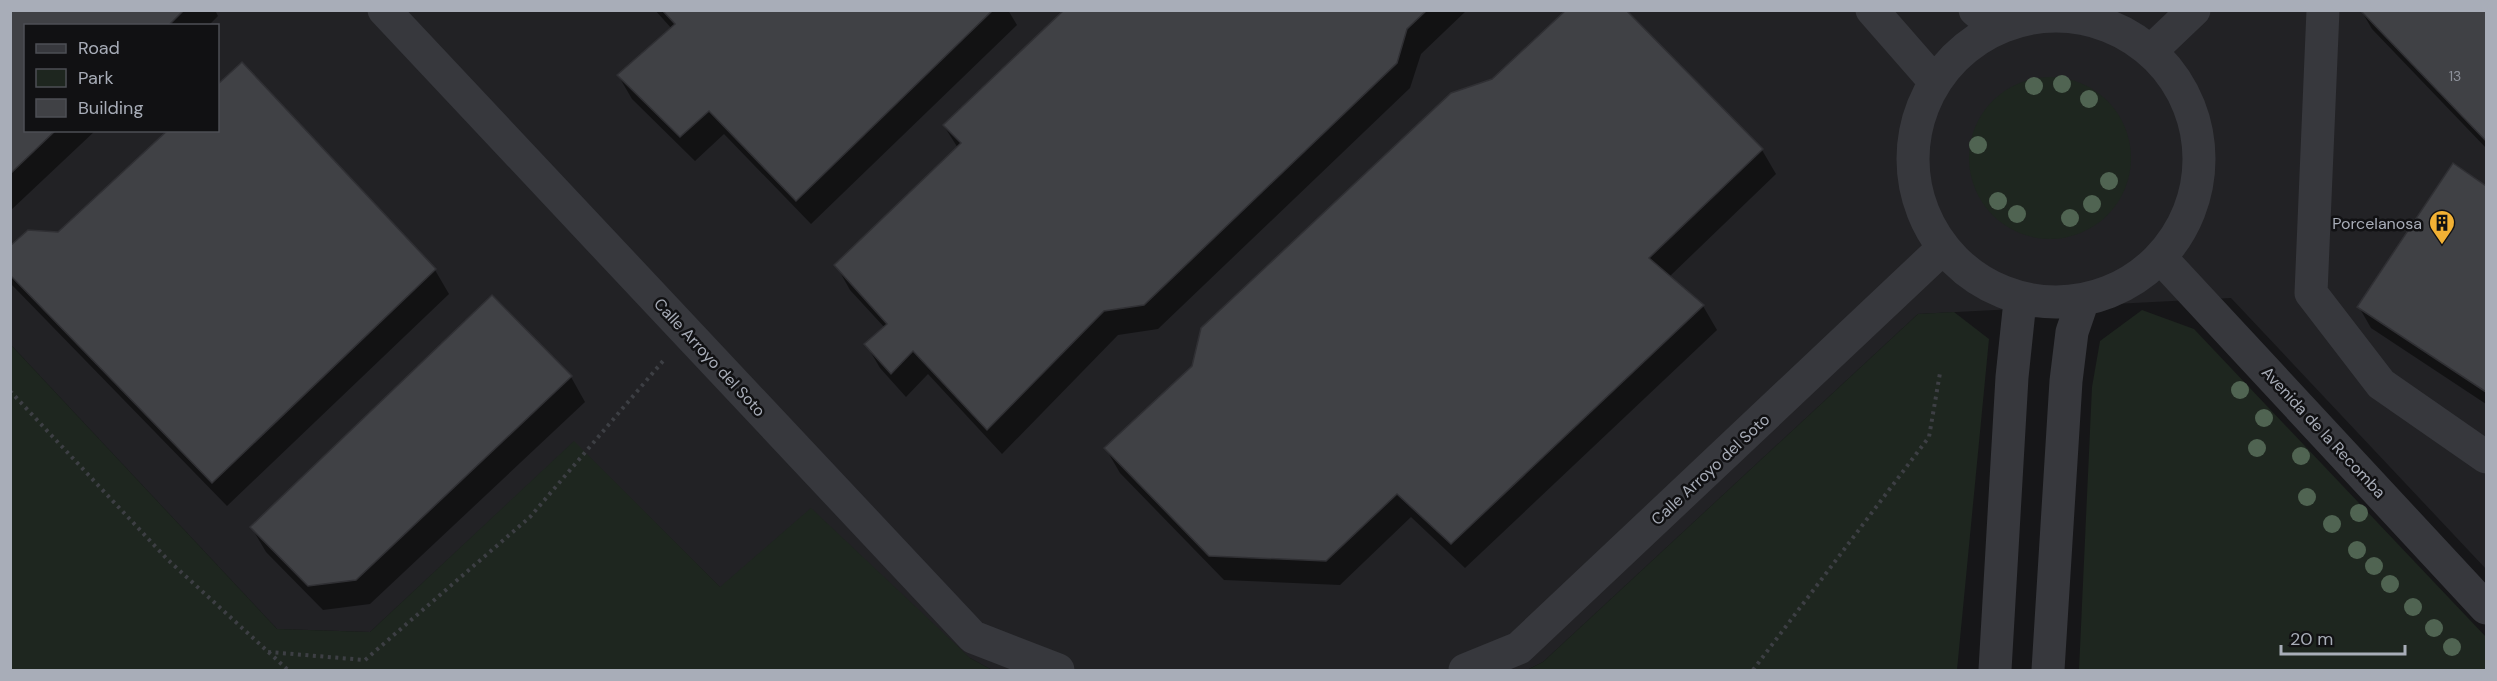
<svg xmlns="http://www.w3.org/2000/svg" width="2497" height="681" font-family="'DM Sans',sans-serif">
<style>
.built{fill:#222225;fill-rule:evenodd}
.green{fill:#1e261f}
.shadow{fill:#0007}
.building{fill:#404145;stroke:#303034;stroke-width:1.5}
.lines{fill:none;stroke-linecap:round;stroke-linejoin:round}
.path{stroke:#3d3f44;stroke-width:4;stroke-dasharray:3 4.5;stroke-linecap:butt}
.minor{stroke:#37383d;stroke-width:33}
.tree{fill:#506452}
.labels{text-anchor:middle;stroke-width:5;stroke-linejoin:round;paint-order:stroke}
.number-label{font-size:14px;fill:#8e929b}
.poi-label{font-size:16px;fill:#a8adb8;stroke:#111113;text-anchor:end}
.street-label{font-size:16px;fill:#a8adb8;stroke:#111113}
</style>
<rect width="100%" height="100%" fill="#161618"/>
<path class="built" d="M11 11H2486V569L2231 298 1918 314 1543 662 1527 670H992L970 658 720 587 574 442 370 632 277 629 11 345ZM26 26H218V130H26Z"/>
<path class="green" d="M1969 158a81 81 0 1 1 162 0a81 81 0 1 1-162 0Z
M2142 310 2194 329 2486 637V670H2079L2092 387 2100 341Z
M1954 312 1989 339 1957 670H1527L1543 662 1918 314Z
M11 345 277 629 370 632 574 441 720 587 811 508 970 658 992 670H11Z"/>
<path class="shadow" d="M10 10H215L218 16 208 26H26V130H96L10 211Z
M655 10H1008L1017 25 811 224 724 134 695 161 632 99 618 75 672 29Z
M1066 10H1467L1421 54 1410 88 1158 329 1118 335 1002 454 928 374 906 397 880 368 866 344 885 328 850 290 836 265 958 148 944 126Z
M1624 10 1762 150 1776 174 1669 277 1703 306 1717 330 1465 568 1411 517 1340 585 1224 580 1120 473 1106 449 1492 81Z
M2361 10H2486V148L2372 29Z
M242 64 435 270 449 294 227 506 12 285 10 248 58 234 218 130V87Z
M2453 165 2486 188V404L2371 328 2359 307Z
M492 297 571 377 585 402 370 604 323 610 266 552 252 528Z"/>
<path class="building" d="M10 10H184L168 26H26V130H56L10 174Z
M662 10H993L796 201 709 111 680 137 617 75 675 24Z
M1064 10H1427L1407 29 1397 63 1144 305 1104 311 987 430 913 351 891 374 864 344 887 324 834 265 961 143 943 125Z
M1566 10H1626L1763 149 1649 258 1704 305 1451 544 1397 494 1326 561 1209 556 1104 448 1192 366 1201 328 1451 93 1492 79Z
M2360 10H2486V141Z
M242 62 436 269 212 483 10 275V246L28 230 58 232 168 130H218V84Z
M2453 163 2486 186V392L2357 307Z
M492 295 572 376 356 580 308 586 250 527Z"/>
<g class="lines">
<path class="path" d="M10 391 168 560 288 670
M268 652 365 660 530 517 663 361
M1753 670 1929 437 1940 373"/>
<path class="minor" d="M384 10 973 637 1058 670
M1872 10 1935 82
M1975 10 1996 28
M2323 10 2311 293 2381 384 2486 457
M1913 159a143 143 0 1 1 286 0a143 143 0 1 1-286 0Z
M2152 50 2194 10
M2160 257 2486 608
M1465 670 1519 648 1943 248
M1995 670 2012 377 2020 301
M2048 670 2066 381 2072 332 2083 300"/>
</g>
<g class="tree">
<circle cx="2062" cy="84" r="9"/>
<circle cx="2034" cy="86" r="9"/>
<circle cx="2089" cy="99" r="9"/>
<circle cx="1978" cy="145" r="9"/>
<circle cx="2109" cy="181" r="9"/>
<circle cx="1998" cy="201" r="9"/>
<circle cx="2092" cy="204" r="9"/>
<circle cx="2017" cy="214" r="9"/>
<circle cx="2070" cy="218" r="9"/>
<circle cx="2240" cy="390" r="9"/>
<circle cx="2264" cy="418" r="9"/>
<circle cx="2257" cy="448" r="9"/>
<circle cx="2301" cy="456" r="9"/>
<circle cx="2307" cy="497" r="9"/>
<circle cx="2359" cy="513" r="9"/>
<circle cx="2332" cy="524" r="9"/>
<circle cx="2357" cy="550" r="9"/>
<circle cx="2374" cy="566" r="9"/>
<circle cx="2390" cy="584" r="9"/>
<circle cx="2413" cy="607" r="9"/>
<circle cx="2434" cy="628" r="9"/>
<circle cx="2452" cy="647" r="9"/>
</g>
<defs>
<symbol id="building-pin" viewBox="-11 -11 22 30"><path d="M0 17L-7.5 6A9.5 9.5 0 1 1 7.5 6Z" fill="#f2b134" stroke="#111113"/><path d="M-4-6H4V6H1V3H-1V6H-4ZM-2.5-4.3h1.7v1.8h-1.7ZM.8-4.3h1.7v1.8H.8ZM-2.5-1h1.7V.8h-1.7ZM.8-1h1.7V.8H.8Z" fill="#111"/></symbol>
</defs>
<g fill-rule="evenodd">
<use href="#building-pin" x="2427" y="208" width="30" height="40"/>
</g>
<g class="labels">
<g class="number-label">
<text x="2455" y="81">13</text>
</g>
<g class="poi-label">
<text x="2422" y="229">Porcelanosa</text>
</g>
<g class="street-label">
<text transform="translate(710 357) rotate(47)" y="6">Calle Arroyo del Soto</text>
<text transform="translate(2324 432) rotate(47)" y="6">Avenida de la Recomba</text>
<text transform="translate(1710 469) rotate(-43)" y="6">Calle Arroyo del Soto</text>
</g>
</g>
<rect width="2497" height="681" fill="none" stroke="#a8adb8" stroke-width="24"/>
<rect x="24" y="24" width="195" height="108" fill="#111113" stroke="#4d4f55" stroke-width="1.5"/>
<rect x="36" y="44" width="30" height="9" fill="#37383d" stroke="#4d4f55" stroke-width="1.5"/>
<text x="78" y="54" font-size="18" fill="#a8adb8">Road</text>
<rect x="36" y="69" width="30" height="18" fill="#1e261f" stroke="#4d4f55" stroke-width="1.5"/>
<text x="78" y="84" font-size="18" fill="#a8adb8">Park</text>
<rect x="36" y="99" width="30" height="18" fill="#404145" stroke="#4d4f55" stroke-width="1.5"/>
<text x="78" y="114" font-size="18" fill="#a8adb8">Building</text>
<path d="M2281 645v9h124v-9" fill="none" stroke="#a8adb8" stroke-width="3"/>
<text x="2290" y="645" font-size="18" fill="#a8adb8" stroke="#111113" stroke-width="4.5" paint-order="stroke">20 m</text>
</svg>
